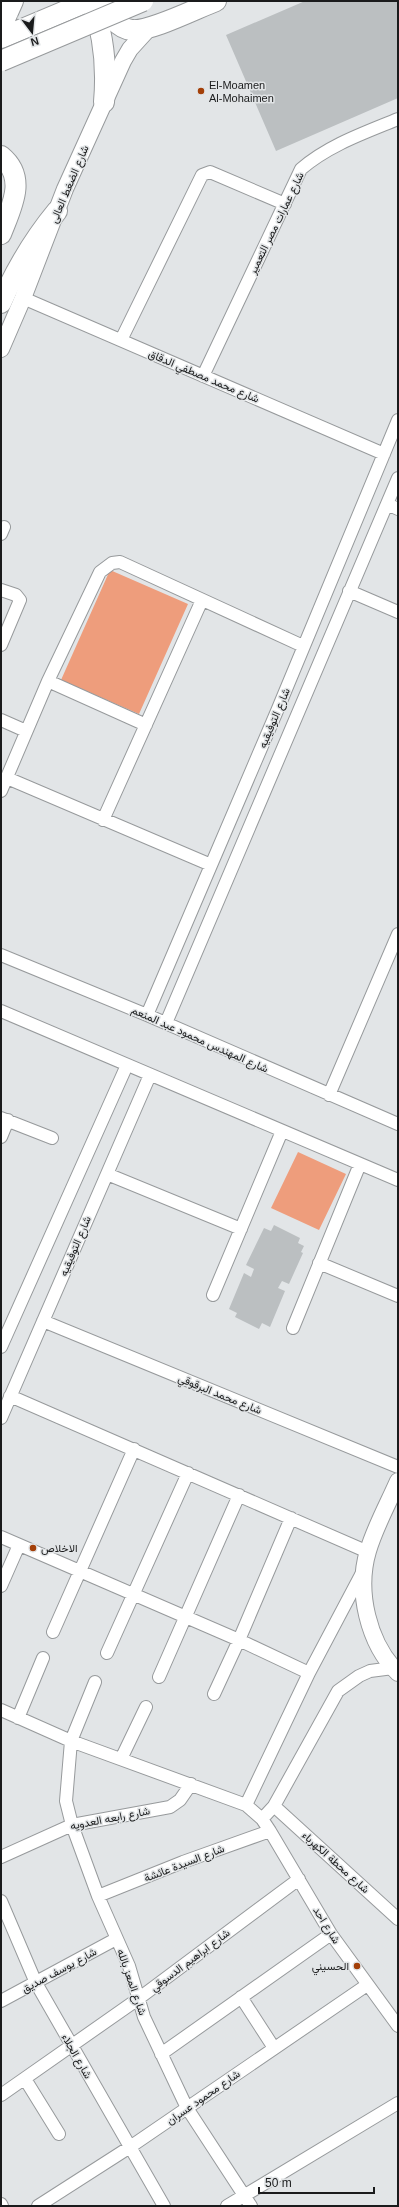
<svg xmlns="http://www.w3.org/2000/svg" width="399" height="2207" font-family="Arial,Vazirmatn,sans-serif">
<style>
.green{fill:#ee9d7c}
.building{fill:#bbbfc1}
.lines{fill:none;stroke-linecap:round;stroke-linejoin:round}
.minor-casing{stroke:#979a9c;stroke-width:14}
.tertiary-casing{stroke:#979a9c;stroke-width:18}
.primary-casing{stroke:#979a9c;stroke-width:22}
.minor{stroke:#fff;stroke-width:12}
.tertiary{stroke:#fff;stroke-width:16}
.primary{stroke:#fff;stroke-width:20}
.primary-bridge-casing{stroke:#979a9c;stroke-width:22;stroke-linecap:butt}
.primary-bridge{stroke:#fff;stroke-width:20}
.poi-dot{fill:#a33f08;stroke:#e2e5e7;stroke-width:1.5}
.labels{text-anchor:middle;stroke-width:3;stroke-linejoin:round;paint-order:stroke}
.poi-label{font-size:11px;fill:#1a1b1c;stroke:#e2e5e7;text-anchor:start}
.street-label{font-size:11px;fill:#1a1b1c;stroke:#e2e5e7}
</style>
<rect width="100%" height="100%" fill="#e2e5e7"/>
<path class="green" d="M110 570 188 604 139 714 61 680Z
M298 1152 346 1174 319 1230 271 1208Z"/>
<path class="building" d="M305 1H398V98L276 151 226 35Z
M274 1225 300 1238 298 1243 304 1246 301 1252 303 1253 289 1284 282 1281 278 1288 285 1291 270 1327 262 1323 259 1329 235 1317 237 1313 229 1309 244 1273 251 1277 254 1269 246 1265 264 1228 271 1231Z"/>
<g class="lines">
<defs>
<path id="minor" d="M23 298 384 454
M121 340 202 175 210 172 285 204
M203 376 301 169C329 145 364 133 398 119
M387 504 398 509
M1 534 4 527
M1 590 16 595 20 600 1 645
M349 591 398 612
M48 681 146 725
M1 720 26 731
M7 778 211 865
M1 791 48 681 100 572 112 563 120 562 303 646
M103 820 202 600
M1 955 147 1015 398 1124
M1 1011 398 1180
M147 1015 277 711 398 420
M166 1023 398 478
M329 1095 398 934
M1 1118 52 1138
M1 1137 8 1120
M107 1174 241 1229
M319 1263 398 1296
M213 1295 282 1131
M43 1321 398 1467
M293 1328 360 1164
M1 1347 127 1065
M10 1396 368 1552
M1 1418 150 1075
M1 1537 239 1640 309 1673
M1 1586 19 1545
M53 1632 134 1449
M107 1653 188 1473
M159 1677 239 1495
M95 1682 71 1741 66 1801 72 1825 98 1896 129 1966 144 2017 187 2108 251 2206
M214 1694 239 1640 291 1518
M1 1710 71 1741 246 1805 262 1819 270 1831 331 1934 398 2026
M18 1718 43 1658
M121 1759 146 1707
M246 1805 309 1673 363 1571
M274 1806 398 1919
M262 1819 274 1806 338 1691 359 1676 370 1671 393 1668
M1 1857 72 1825 170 1807 180 1800 191 1784
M98 1896 183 1862 270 1831
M1 1901 36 1983 164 2206
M241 1997 274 2048
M1 2001 116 1939
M161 2054 331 1934
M25 2079 59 2134
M1 2095 138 1999 299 1879
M1 2204 2 2206
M38 2206 130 2147 367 1985
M227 2206 398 2103"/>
<path id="tertiary" d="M1 349 23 298 65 189 123 61 130 49 150 27
M398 1481C388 1504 375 1527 368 1551 356 1591 368 1643 398 1673"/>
<path id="primary" d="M104 1C107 14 118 29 132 30 150 32 197 8 216 1
M92 3C104 35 107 68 104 102
M1 28 13 1
M1 38 89 1
M1 156C28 178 11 208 1 234
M1 303C16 269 33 240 57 211"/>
</defs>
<use href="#minor" class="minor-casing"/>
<use href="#tertiary" class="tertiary-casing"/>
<use href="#primary" class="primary-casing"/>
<use href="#minor" class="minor"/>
<use href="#tertiary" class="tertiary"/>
<use href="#primary" class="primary"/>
<defs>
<path id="primary-bridge" d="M1 61 143 1"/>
</defs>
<use href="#primary-bridge" class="primary-bridge-casing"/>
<use href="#primary-bridge" class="primary-bridge"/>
</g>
<g class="poi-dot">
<circle cx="201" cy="91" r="4"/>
<circle cx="33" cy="1548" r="4"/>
<circle cx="357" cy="1966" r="4"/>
</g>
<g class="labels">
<g class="poi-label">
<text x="209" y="89">El-Moamen<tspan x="209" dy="13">Al-Mohaimen</tspan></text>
<text x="41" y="1552">الاخلاص</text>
<text x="349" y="1970" text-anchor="end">الحسيني</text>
</g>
<g class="street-label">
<text transform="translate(69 184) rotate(-67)" y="4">شارع الضغط العالى</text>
<text transform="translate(276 223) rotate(-64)" y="4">شارع عمارات مصر التعمير</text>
<text transform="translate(204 376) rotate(23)" y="4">شارع محمد مصطفي الدقاق</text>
<text transform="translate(274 718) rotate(-67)" y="4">شارع التوفيقيه</text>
<text transform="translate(200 1039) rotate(24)" y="4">شارع المهندس محمود عبد المنعم</text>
<text transform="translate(75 1246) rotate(-67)" y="4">شارع التوفيقيه</text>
<text transform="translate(220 1394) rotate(22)" y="4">شارع محمد البرقوقي</text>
<text transform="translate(110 1818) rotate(-11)" y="4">شارع رابعه العدويه</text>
<text transform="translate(336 1862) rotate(42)" y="4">شارع محطة الكهرباء</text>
<text transform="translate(184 1863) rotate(-21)" y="4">شارع السيدة عائشة</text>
<text transform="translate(327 1925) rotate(58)" y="4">شارع احد</text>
<text transform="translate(190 1960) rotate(-37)" y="4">شارع ابراهيم الدسوقي</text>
<text transform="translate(59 1970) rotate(-28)" y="4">شارع يوسف صديق</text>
<text transform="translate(132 1982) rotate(71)" y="4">شارع المعز بالله</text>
<text transform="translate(77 2056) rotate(60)" y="4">شارع الجلاء</text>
<text transform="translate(203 2097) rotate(-35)" y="4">شارع محمود عسران</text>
</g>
</g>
<rect width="399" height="2207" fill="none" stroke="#1a1b1c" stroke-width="4"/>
<g transform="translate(32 32) rotate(164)" stroke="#e2e5e7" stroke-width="3" paint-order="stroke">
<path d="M0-3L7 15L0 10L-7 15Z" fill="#1a1b1c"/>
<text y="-6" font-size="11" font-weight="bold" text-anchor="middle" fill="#1a1b1c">N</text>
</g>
<path d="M259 2187v6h115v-6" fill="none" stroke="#1a1b1c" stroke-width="2"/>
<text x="265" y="2187" font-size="12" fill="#1a1b1c" stroke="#e2e5e7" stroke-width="3" paint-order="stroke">50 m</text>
</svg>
